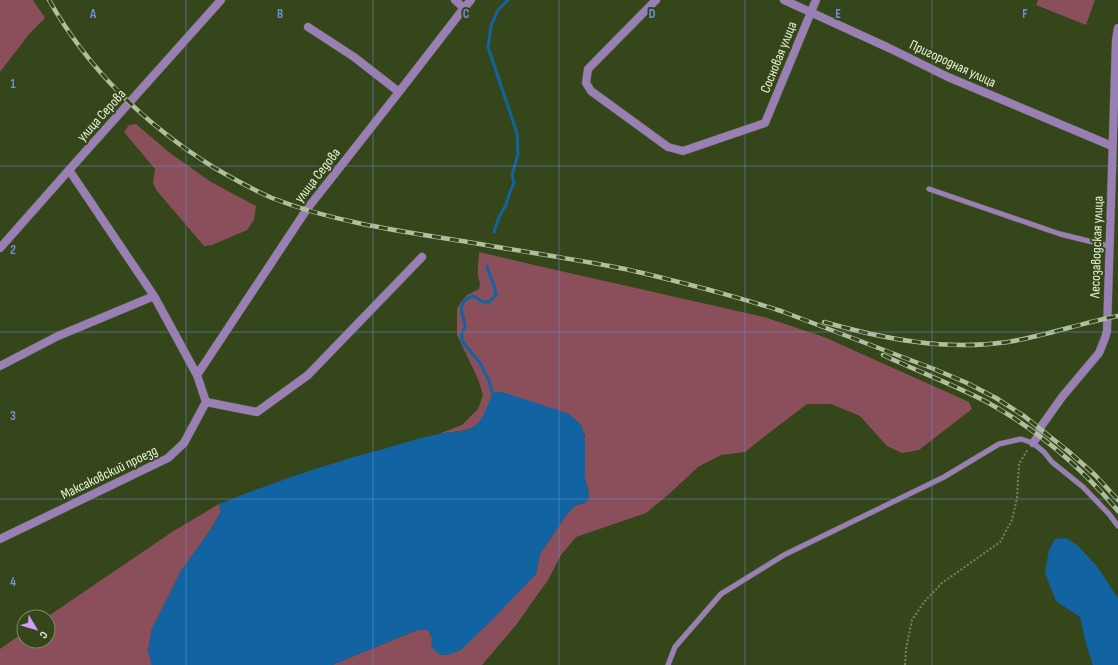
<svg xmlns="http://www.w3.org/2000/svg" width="1118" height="665" font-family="'Sofia Sans Condensed',sans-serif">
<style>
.green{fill:#8b4e5b}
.water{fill:#1164a1}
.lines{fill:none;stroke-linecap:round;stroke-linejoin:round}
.stream{stroke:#1164a1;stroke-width:3}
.service-casing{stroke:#516239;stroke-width:6}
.minor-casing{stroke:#516239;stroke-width:9}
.path{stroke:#75845f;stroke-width:2;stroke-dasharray:2 2;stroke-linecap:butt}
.service{stroke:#997fb3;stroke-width:5}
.minor{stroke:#997fb3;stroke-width:8}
.rail-casing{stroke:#b1bfa0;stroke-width:4.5}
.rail{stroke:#35461a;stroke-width:3;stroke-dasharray:9;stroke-linecap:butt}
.grid{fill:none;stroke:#6e90d8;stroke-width:1;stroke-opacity:0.55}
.labels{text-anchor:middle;stroke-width:4;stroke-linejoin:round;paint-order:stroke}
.street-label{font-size:14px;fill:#e7f3d9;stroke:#35461a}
.grid-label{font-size:13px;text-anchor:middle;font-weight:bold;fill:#6e90d8;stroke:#35461a;stroke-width:4;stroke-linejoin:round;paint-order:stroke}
</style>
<rect width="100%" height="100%" fill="#35461a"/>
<path class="green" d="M0 0H33L45 18 30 33 0 72Z
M1038 0H1095L1086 25 1036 5Z
M136 124 170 153 211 182 256 206 254 220 247 230 212 245 204 246 157 191 153 183 155 169 124 132 129 125Z
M479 252 534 265 764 317 824 337 969 402 972 409 919 450 902 453 887 446 860 416 831 404H807L769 433 745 452 721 455 698 467 669 494 646 513 576 537 561 555 548 580 516 625 482 665H332L417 630H428L432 638 536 574 540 554 567 514 576 505 585 503 589 494 585 478V436L581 425 492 396C488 408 483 424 469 429 461 432 448 432 438 434L462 425 478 409 483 395 478 379 457 335V309L461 302 467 295 479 289C481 283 479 281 478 276 477 268 479 259 479 252Z
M219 504 221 512 211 529 181 571 152 629 148 651 152 665H0V649L24 632V641H48V617H47L172 532Z"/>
<path class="water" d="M495 392H502L567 413 574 418 581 425 585 437V478L589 494V498L585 503 576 505 567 514 540 554 536 574 492 620 461 650 448 655H440L431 647 432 638 428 630H417L332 665H152L148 651 152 629 181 571 211 529 221 512 219 504C274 482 330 463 387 448 404 443 422 437 440 434 448 432 463 432 470 429 487 421 485 403 495 392Z
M1066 538 1077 545 1096 565 1118 598V665H1093L1086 644 1080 617 1056 601 1045 573 1049 550 1055 539Z"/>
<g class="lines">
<path class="stream" d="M494 232 499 217 506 205 510 192 514 183 512 175 518 154 517 133 488 47 491 26 498 10 508 0
M487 266C489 276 495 284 496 295L489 302H483L473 296C454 303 464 314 465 327L462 333V341L480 363 489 381 494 398"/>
<defs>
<path id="service" d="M929 189 1060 234 1109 246
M668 665 675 647 721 594 784 555 944 477 999 444 1021 439 1033 443 1044 452 1052 462 1083 487 1109 514 1118 526"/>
<path id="minor" d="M455 0 464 8
M656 0 588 69 586 83 591 91 668 147 683 151 765 123 816 0
M784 0 889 48 948 77 1112 146
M308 27 354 57 399 92
M69 170 154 296 197 375 206 402
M0 248 69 170 221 0
M0 366 58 336 154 296
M197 375 307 209 399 92 464 8 471 0
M206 402 257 412 308 375 422 257
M1033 443 1038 436 1040 428 1062 397 1099 353 1105 338 1107 331 1116 40 1118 28
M0 539 168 458 184 443 206 402"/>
</defs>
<use href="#service" class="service-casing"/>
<use href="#minor" class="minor-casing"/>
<path class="path" d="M905 665 906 649 912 620 924 602 942 583 1000 542 1012 520 1017 498 1019 464 1028 449"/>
<use href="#service" class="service"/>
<use href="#minor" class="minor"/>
<defs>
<path id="rail" d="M49 0C88 69 146 125 213 167 232 178 251 189 272 198 336 223 406 232 474 243 524 252 575 259 625 269 652 275 679 282 706 289 731 296 757 303 781 311L934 369 967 383 996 398 1024 416 1068 451 1095 475 1118 500
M824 322C884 339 945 351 1008 342 1045 336 1081 323 1118 316
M883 355C917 371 952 384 985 401 1035 428 1081 467 1118 511"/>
</defs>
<use href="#rail" class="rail-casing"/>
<use href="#rail" class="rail"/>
</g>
<path class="grid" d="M186 0V665M373 0V665M559 0V665M745 0V665M932 0V665M0 166H1118M0 332H1118M0 499H1118"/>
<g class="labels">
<g class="street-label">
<text transform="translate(778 57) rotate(-68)" y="5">Сосновая улица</text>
<text transform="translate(953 63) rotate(25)" y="5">Пригородная улица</text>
<text transform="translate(101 115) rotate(-48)" y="5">улица Серова</text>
<text transform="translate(317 175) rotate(-52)" y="5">улица Седова</text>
<text transform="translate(1096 247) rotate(-88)" y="5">Лесозаводская улица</text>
<text transform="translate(109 472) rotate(-26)" y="5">Максаковский проезд</text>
</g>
</g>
<g class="grid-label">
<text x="93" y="18">A</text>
<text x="280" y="18">B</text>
<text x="466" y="18">C</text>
<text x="652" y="18">D</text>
<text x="838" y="18">E</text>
<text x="1025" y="18">F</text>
<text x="13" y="88">1</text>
<text x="13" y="254">2</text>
<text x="13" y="420">3</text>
<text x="13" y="586">4</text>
</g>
<g transform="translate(36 629) rotate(128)"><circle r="19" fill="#35461a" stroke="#7c8b66"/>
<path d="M0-3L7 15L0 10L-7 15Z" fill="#d09dff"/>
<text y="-6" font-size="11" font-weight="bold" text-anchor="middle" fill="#e7f3d9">С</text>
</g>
</svg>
